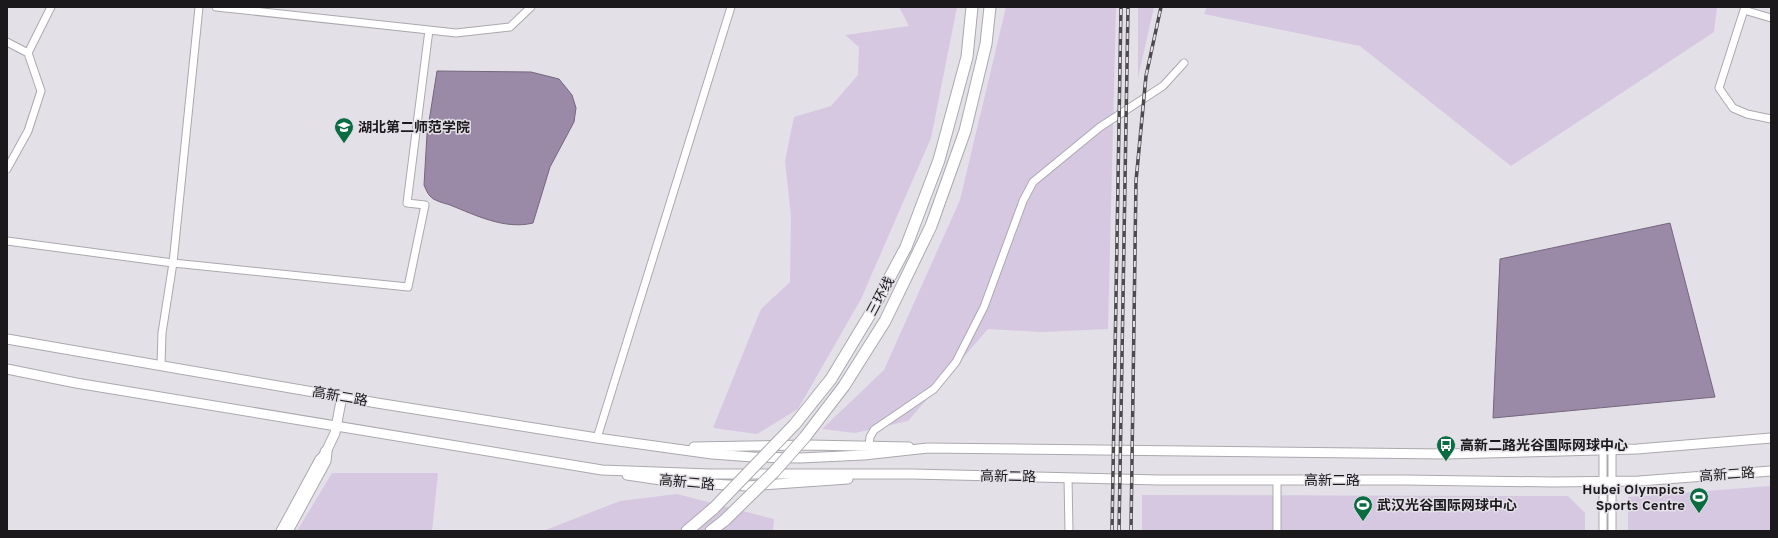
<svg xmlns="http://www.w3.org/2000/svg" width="1778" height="538" font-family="Overpass,'Noto Sans SC',sans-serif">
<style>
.green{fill:#d6c8e1}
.water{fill:#9a89a7;stroke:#74677d}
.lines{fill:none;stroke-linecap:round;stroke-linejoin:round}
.minor-casing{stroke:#aba8ae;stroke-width:9}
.major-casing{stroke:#aba8ae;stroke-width:11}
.highway-casing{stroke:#aba8ae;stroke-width:13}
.minor{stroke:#fff;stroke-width:7}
.major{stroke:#fff;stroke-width:9}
.highway{stroke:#fff;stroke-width:11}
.rail-casing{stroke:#4d4a4e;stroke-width:3.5}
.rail{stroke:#e4e0e7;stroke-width:2;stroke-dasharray:6;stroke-linecap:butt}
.highway-bridge-casing{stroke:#aba8ae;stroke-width:13;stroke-linecap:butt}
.highway-bridge{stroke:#fff;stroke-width:11}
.labels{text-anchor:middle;stroke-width:3;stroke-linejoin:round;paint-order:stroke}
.poi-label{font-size:14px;font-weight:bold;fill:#1b191c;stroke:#e4e0e7;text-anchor:start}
.street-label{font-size:14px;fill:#1b191c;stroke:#e4e0e7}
</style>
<rect width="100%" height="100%" fill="#e4e0e7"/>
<path class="green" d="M899 7H957L931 138 861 299 798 409 757 434 713 428 761 309 790 282 791 216 785 161 794 117 831 106 858 75 859 47 845 35 909 26Z
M1006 7H1116L1108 329 1042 332 988 329 908 421 855 433 822 429 884 370 960 200Z
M1138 7H1154L1138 78Z
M1207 7H1717L1714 32 1511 166 1360 46 1204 14Z
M332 473H438L432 531H297Z
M1771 486V531H1628V497Z
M677 494 774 519 773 531H543L620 501Z
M1142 495 1568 496 1585 513V531H1142Z"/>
<path class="water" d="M437 71 531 72 559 79 572 95 576 108 574 122 550 167 533 223C505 230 475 215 450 205 444 203 434 201 430 196 427 193 426 189 424 185L427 134Z
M1670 223 1715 397 1493 418 1500 259Z"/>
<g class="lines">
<defs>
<path id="minor" d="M1771 18 1744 10 1719 88 1733 108 1747 114 1771 119
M429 30 456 33 510 27 531 7
M7 42 28 53 41 91 28 131 7 169
M28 53 51 7
M7 241 173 263 408 287 425 205 407 203 429 30 216 7
M161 365 162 333 173 263 199 7
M597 438 731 7
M869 446 870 437 874 430 934 389 956 362 984 307 1023 201 1033 182 1100 127 1163 86 1184 63
M1068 478 1069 531
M280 531 319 459 326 452
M1277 531V480
M1603 531V450
M1612 531V449"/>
<path id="major" d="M7 339 377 403 597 438 712 454 753 457 800 458 864 455 928 448 1445 454 1637 449 1771 438
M7 369 76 383 602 470 710 474H912L1159 480H1405L1552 482 1639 481 1771 471
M694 447 809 445 909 447
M326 452 335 433 342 396
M627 475 674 482 747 486 848 479"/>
<path id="highway" d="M831 379 869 316 906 247 939 160 967 57 972 7
M844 386 885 321 931 226 965 131 986 44 990 7
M287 531 325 461 326 452
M687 531 714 508
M711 531 725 520"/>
</defs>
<use href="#minor" class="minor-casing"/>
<use href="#major" class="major-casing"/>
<use href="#highway" class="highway-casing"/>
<use href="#minor" class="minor"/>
<use href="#major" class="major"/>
<use href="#highway" class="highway"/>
<defs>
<path id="rail" d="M1112 531 1121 7
M1119 531 1128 7
M1131 531 1136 181 1146 76 1161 7"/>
</defs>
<use href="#rail" class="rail-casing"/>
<use href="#rail" class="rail"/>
<defs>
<path id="highway-bridge" d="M714 508 795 424 831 379
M725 520 774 472 805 437 844 386"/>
</defs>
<use href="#highway-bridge" class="highway-bridge-casing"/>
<use href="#highway-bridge" class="highway-bridge"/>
</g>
<defs>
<symbol id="university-pin" viewBox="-11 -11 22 30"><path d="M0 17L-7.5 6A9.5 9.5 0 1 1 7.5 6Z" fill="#0a6c41" stroke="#e4e0e7"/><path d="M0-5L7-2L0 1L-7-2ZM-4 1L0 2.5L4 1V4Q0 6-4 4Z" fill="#fff"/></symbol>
<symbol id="bus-pin" viewBox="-11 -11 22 30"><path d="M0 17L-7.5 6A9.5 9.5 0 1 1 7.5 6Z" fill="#0a6c41" stroke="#e4e0e7"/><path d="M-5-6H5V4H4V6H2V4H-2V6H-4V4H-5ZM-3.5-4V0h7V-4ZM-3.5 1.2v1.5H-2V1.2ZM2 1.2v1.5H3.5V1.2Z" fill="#fff"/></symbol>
<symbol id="stadium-pin" viewBox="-11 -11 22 30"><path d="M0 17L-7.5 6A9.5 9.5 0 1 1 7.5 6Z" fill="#0a6c41" stroke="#e4e0e7"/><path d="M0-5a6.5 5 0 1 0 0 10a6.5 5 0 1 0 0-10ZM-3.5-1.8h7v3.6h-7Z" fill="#fff"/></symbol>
</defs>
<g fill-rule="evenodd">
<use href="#university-pin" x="333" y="116" width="22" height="30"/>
<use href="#bus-pin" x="1435" y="434" width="22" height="30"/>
<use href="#stadium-pin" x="1688" y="486" width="22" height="30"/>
<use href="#stadium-pin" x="1352" y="494" width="22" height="30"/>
</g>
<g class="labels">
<g class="poi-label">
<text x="358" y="132">湖北第二师范学院</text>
<text x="1460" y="450">高新二路光谷国际网球中心</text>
<text x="1685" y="494" text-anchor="end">Hubei Olympics<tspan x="1685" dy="16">Sports Centre</tspan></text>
<text x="1377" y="510">武汉光谷国际网球中心</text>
</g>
<g class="street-label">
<text transform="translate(880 296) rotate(-62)" y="5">三环线</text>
<text transform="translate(340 396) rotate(10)" y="5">高新二路</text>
<text transform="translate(1727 474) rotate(-4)" y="5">高新二路</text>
<text transform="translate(1008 476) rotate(1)" y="5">高新二路</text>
<text x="1332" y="485">高新二路</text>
<text transform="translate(687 482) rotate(5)" y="5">高新二路</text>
</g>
</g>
<rect width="1778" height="538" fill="none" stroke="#1b191c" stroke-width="16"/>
</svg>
